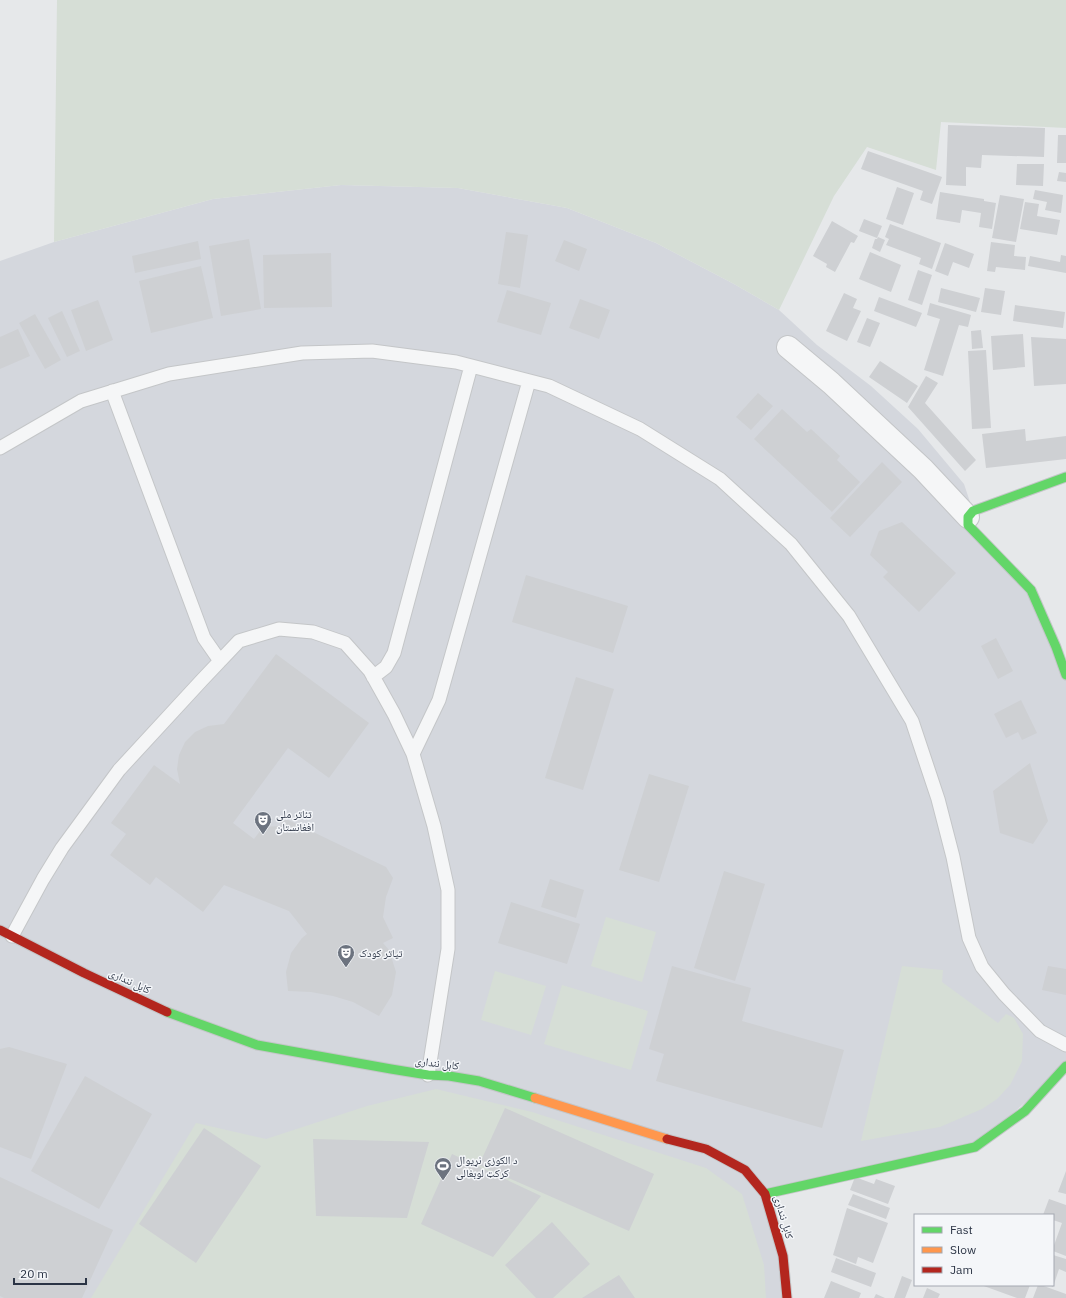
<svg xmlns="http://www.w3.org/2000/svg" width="1066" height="1298" font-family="'IBM Plex Sans','Noto Naskh Arabic',sans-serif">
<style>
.built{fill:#d4d7dd}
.green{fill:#d6ded6}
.building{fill:#ced0d3}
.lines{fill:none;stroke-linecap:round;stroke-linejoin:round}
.lane-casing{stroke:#c4c6c8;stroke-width:15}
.street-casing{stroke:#c4c6c8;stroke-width:24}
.fast-casing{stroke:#c4c6c8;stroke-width:11}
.slow-casing{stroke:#c4c6c8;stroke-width:11}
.jam-casing{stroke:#c4c6c8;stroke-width:11}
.lane{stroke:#f5f6f7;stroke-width:13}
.street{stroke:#f5f6f7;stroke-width:22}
.fast{stroke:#63d668;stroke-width:9}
.slow{stroke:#ff974d;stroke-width:9}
.jam{stroke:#b3261e;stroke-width:9}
.labels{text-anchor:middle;stroke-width:3;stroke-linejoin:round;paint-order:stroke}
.poi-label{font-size:11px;fill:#2b3445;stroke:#f4f6f9;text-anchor:start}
.street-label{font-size:11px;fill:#2b3445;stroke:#f4f6f9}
</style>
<rect width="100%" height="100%" fill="#e6e8ea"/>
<path class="built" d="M341 185 458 188 567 208 656 243 734 284 779 310 817 345 871 386 918 429 964 484 973 511 968 517 1031 590 1066 675V1066L975 1147 765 1194 787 1298H0V261L54 242 213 199Z"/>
<path class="green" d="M57 0H1066V128L941 122 936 170 867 147 834 196 779 310 734 284 656 243 567 208 458 188 341 185 213 199 54 242Z
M606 917 656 932 642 982 591 966Z
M902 966 943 970 942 982 998 1023 1006 1014 1014 1018 1023 1034 1022 1061 1010 1085 997 1099 982 1109 940 1127 861 1141Z
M495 971 546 986 531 1035 481 1020Z
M562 985 648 1011 631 1070 544 1044Z
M436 1089 532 1112 706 1168 742 1194 764 1265 766 1298H91L196 1123 266 1139 367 1106Z"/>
<path class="building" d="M948 125 1045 128 1044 157 982 155 981 168 966 167V186L946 185Z
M1058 135H1066V163H1057Z
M868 151 942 177 932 204 920 200 923 191 861 169Z
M1017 164H1044L1043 186 1016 185Z
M1059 172 1066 173V182L1057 181Z
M897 187 914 193 903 225 886 219Z
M1035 190 1063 195 1061 213 1045 210 1047 202 1033 199Z
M940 192 984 199V201L996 203 992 229 979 227 981 213 962 210 960 223 936 219Z
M1000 195 1024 199 1016 242 992 238Z
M1025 202 1039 204 1037 216 1060 220 1057 235 1020 229Z
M864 219 882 226 877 238 859 231Z
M832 221 858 236 854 243 851 242 835 272 826 267 827 264 813 256Z
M890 224 941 243 932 269 919 264 921 258 886 245 889 239 885 237Z
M506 232 528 235 520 288 498 284Z
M878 237 885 240 880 252 872 248 875 239H877Z
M249 239 261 309 221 316 209 246Z
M564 240 587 249 579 271 555 261Z
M198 241 201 259 135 273 132 256Z
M991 242 1015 245 1014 256 1026 257 1025 270 996 267 995 272 987 271Z
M945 243 974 254 969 268 953 262 948 276 935 271Z
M870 252 901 265 891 292 859 279Z
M331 253 332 307 264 308 263 255Z
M1061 255 1066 256V273L1028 266 1030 256 1060 262Z
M201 266 213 318 151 333 139 281Z
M918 270 932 275 922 305 908 300Z
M941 288 980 298 976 312 938 302Z
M985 288 1005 291 1001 315 981 312Z
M507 290 551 303 541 335 497 322Z
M844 293 857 299 853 308 861 311 847 341 826 331Z
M879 297 922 313 916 327 874 311Z
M580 299 610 310 599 339 569 328Z
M98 300 113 340 86 351 71 310Z
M930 303 971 315 968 327 959 325 943 376 924 370 940 319 927 315Z
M1015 305 1065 312 1063 328 1013 321Z
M62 311 80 351 67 357 48 318Z
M35 314 61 360 45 369 19 323Z
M867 318 880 323 870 347 857 342Z
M18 329 30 356 0 369V337Z
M981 330 983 348 972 349 971 331Z
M1023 334 1025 367 993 370 991 336Z
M1031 337 1066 339V384L1034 386Z
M986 350 991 428 972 429 968 351Z
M880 361 918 386 907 403 869 377Z
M926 376 938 383 925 403 976 460 965 471 908 407Z
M758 393 773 406 751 430 736 417Z
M782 409 807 432 811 429 840 456 837 460 860 482 832 512 754 439Z
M1025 429 1026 441 1066 436V459L986 468 982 434Z
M882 462 902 482 850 537 830 518Z
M902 522 956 573 919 612 883 577 888 572 870 555 879 531Z
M526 575 628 606 613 653 512 622Z
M996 638 1013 671 998 679 981 646Z
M276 654 369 723 329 778 288 748 233 823 254 839 263 827 280 826 284 818 386 867 393 878 386 897 383 917 393 938 383 943 389 950 396 972 392 995 379 1016 353 1002 333 996 311 992 288 991 286 972 291 953 302 938 307 934 289 911 224 885 203 912 156 877 150 885 110 855 126 834 111 823 154 765 180 784 177 769 179 755 185 742 195 732 208 726 224 724Z
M576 677 614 689 583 790 545 778Z
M1021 700 1037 733 1022 740 1018 732 1006 738 994 714Z
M1030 763 1048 821 1033 844 1000 833 993 791Z
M649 774 689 786 659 882 619 870Z
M724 871 765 884 735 981 694 968Z
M550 879 584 890 576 918 541 907Z
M511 902 580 924 567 964 498 943Z
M672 966 751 988 742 1021 844 1050 822 1128 656 1081 664 1054 649 1049Z
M1048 966 1066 969V995L1042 990Z
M9 1047 67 1064 31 1159 0 1147V1049Z
M85 1076 152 1114 99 1209 31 1171Z
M505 1108 654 1174 629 1231 479 1165Z
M204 1128 261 1166 196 1263 139 1224Z
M313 1139 429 1142 407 1218 316 1216Z
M452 1154 541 1196 493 1257 421 1224Z
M1066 1171V1194L1058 1192Z
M0 1177 113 1230 82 1298H4L0 1296Z
M855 1177 874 1184 876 1179 895 1186 888 1204 850 1190Z
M853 1194 890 1208 886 1219 848 1205Z
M1049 1199 1066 1205V1256L1053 1251V1248L1062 1223 1053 1220V1215H1043Z
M847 1208 888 1223 873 1263 858 1257 856 1264 833 1255Z
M552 1222 590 1264 553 1298H536L505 1265Z
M1053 1255 1066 1259V1272L1059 1269 1053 1287 1049 1285H1053Z
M836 1258 876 1273 871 1287 831 1272Z
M619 1275 635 1298H582Z
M902 1276 912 1280 905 1298H894Z
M831 1281 861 1293 859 1298H824Z
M981 1285H1030L1025 1298H1017Z
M1038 1285H1041L1066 1294V1298H1033Z
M927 1288 940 1294 938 1298H923Z
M876 1294 885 1298H874Z"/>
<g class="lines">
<defs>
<path id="lane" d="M112 391 204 638 220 661
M0 448 81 401 169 374 302 353 372 351 456 362 549 386 640 429 720 479 791 544 849 616 912 721 938 799 953 857 969 938 982 967 1004 994 1040 1031 1066 1045
M373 677 386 667 394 653 471 366
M413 754 439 700 529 381
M12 936 43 879 62 848 119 770 202 680 239 641 279 629 313 632 345 643 370 671 394 714 413 754 434 826 448 890V949L428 1075"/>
<path id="street" d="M788 347 831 383 923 469 968 517"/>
<path id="fast" d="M1066 477 973 511 968 517V525L1031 590 1056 647 1066 675
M167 1012 257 1045 391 1069 428 1075 449 1076 479 1081 535 1098
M765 1194 975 1147 1025 1111 1066 1066"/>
<path id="slow" d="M535 1098 667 1139"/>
<path id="jam" d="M0 930 84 973 167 1012
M667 1139 706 1149 745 1170 765 1194 783 1256 787 1298"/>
</defs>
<use href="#lane" class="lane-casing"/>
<use href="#street" class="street-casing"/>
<use href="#fast" class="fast-casing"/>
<use href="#slow" class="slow-casing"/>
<use href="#jam" class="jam-casing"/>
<use href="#lane" class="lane"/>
<use href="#street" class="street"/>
<use href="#fast" class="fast"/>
<use href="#slow" class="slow"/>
<use href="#jam" class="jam"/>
</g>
<defs>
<symbol id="theatre-pin" viewBox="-11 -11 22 30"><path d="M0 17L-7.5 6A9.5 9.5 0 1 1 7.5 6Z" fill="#6c737f" stroke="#f4f6f9"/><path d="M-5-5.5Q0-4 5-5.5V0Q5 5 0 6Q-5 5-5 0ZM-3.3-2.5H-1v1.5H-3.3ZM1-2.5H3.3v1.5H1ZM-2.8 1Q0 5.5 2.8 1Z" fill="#fff"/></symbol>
<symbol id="stadium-pin" viewBox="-11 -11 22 30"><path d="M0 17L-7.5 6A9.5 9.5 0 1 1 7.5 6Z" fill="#6c737f" stroke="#f4f6f9"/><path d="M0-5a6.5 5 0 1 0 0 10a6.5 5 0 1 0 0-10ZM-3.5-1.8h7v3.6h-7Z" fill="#fff"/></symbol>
</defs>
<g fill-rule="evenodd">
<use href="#theatre-pin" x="253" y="810" width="20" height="27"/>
<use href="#theatre-pin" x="336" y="943" width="20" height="27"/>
<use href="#stadium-pin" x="433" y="1156" width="20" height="27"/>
</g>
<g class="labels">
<g class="poi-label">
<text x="276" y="818">تئاتر ملی<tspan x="276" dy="13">افغانستان</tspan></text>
<text x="359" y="957">تیاتر کودک</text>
<text x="456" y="1164">د الکوزی نړیوال<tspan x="456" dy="13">کرکټ لوبغالی</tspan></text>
</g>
<g class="street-label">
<text transform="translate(130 981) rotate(25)" y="4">کابل ننداری</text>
<text transform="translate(437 1063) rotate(7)" y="4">کابل ننداری</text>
<text transform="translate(784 1217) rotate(74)" y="4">کابل ننداری</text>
</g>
</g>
<rect x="914" y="1214" width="140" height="72" fill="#f4f6f9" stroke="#a4a8b1"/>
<rect x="922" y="1227" width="20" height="6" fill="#63d668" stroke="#a4a8b1"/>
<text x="950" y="1234" font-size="12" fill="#2b3445">Fast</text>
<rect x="922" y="1247" width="20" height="6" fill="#ff974d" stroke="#a4a8b1"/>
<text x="950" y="1254" font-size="12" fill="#2b3445">Slow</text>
<rect x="922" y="1267" width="20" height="6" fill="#b3261e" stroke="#a4a8b1"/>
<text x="950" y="1274" font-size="12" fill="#2b3445">Jam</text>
<path d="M14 1278v6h72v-6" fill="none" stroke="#2b3445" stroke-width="2"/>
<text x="20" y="1278" font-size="12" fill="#2b3445" stroke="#f4f6f9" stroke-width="3" paint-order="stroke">20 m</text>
</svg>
